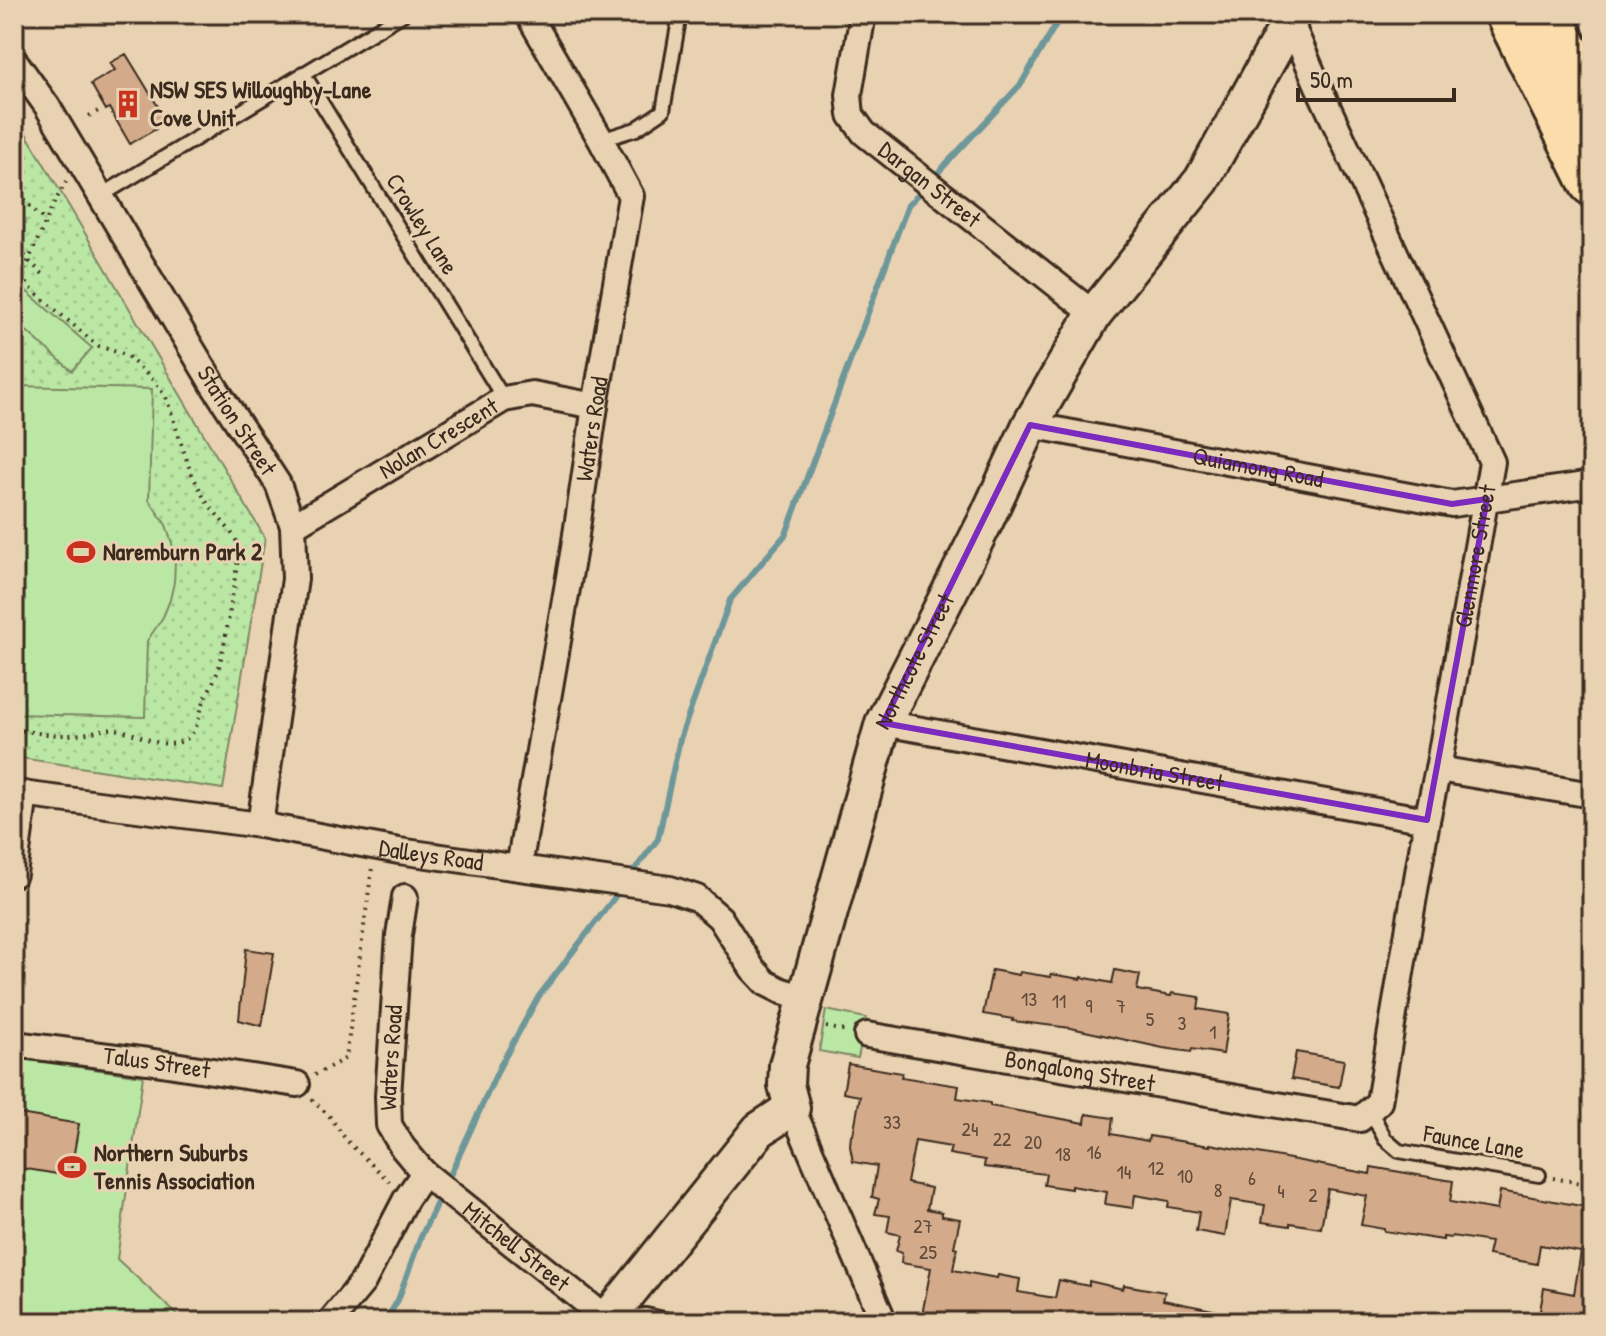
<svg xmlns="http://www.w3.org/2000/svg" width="1606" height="1336" font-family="'Patrick Hand',sans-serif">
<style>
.grass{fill:url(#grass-dots);stroke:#7b8862;stroke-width:2}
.garden{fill:#bbe7a5;stroke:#7b8862;stroke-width:2}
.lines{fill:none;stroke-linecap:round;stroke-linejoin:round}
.stream{stroke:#6e979a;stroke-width:6}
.building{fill:#d3ab8a;stroke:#3b2a1e;stroke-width:2}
.lane-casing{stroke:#3b2a1e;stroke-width:18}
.street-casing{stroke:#3b2a1e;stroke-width:30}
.secondary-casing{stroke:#3b2a1e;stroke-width:40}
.highway-casing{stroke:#3b2a1e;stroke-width:50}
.path{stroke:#3b2a1e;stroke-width:4;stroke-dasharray:2 6;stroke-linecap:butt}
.lane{stroke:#e9d2b2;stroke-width:12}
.street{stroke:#e9d2b2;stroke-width:24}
.secondary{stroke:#e9d2b2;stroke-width:34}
.highway{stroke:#faddab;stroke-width:44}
.marked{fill:none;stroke:#7b2cbf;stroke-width:6;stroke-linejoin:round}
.labels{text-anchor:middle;stroke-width:6;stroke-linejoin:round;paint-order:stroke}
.number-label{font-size:20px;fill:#614a39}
.poi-label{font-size:24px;font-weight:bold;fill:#3b2a1e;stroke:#e9d2b2;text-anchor:start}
.street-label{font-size:24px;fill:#3b2a1e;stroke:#e9d2b2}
</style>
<defs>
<pattern id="grass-dots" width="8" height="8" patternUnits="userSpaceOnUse" patternTransform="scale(2)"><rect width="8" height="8" fill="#bbe7a5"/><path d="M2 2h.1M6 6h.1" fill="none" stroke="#a2c68e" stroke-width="1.8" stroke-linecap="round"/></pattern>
</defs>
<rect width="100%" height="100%" fill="#e9d2b2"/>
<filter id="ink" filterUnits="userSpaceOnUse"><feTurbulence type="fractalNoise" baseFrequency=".0125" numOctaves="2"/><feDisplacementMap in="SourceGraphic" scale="16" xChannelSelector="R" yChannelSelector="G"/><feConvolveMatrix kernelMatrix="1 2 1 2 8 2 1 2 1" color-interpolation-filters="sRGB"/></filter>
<g filter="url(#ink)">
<path class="grass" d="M14 113 265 538 223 789 14 757Z"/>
<path class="garden" d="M24 289 92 348 72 371 14 320V300Z
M14 386 152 389 149 500 166 525 172 543 175 562 174 582 170 600 163 617 147 641 145 717 14 714Z
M826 1010 866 1018 858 1058 819 1051Z
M14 1058 143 1076 117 1259 185 1322H14Z"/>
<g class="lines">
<path class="stream" d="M931 180 1021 84 1062 14
M630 876 658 839 680 739 730 600 786 534 908 205 924 189
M446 1184 500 1066 539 996 621 889
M385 1322 398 1300 420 1239 441 1194"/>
</g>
<path class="building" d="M126 54 165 118 153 125 156 129 130 144 109 108 106 110 91 84 115 70 110 63Z
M246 949 274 953 262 1026 239 1020Z
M992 970 1019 975 1020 972 1051 977V974L1081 979V977L1112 983 1115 970 1140 975 1137 990 1171 996 1172 993 1200 997 1198 1009 1229 1014 1223 1054 1192 1049 1191 1052 1163 1048 1071 1028 1012 1021 1013 1019 983 1014Z
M1296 1052 1344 1060 1339 1087 1291 1079Z
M848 1064 902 1073 901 1077 959 1086 957 1098 990 1103V1106L1085 1123 1086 1114 1113 1118 1111 1134 1148 1141 1149 1136 1210 1146V1144L1370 1174 1371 1167 1453 1181 1450 1202 1497 1210 1500 1191 1592 1208V1322H1538L1544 1288 1574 1294 1581 1252 1540 1245 1537 1264 1488 1255 1491 1242 1452 1236 1451 1238 1443 1237V1240L1384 1231V1229L1361 1225 1367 1196 1328 1189 1321 1228 1290 1223V1226L1262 1222 1265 1205 1231 1200 1225 1236 1196 1231 1199 1212 1168 1207 1169 1201 1135 1195 1133 1208 1105 1204 1107 1192 1071 1186V1189L1044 1185 1046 1174 984 1167 985 1160 949 1154 951 1147 915 1141 907 1183 931 1188 927 1209 942 1212V1216L960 1219 954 1247 957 1248 953 1270 997 1278 998 1275 1020 1279 1018 1292 1055 1298 1059 1280 1089 1286V1281L1123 1289 1124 1285 1165 1292 1163 1300 1233 1314 1232 1322H931L921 1320 931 1268 901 1263 902 1253 896 1251 900 1235 887 1232 890 1216 875 1214 879 1199 872 1197 877 1166 853 1162 850 1146 851 1135H853L860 1096 843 1093Z
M14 1113 79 1124 70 1176 14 1167Z"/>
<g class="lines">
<defs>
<path id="lane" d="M303 73 504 399
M601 140 636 129 663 111 680 14
M102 195 403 14
M1370 1110 1385 1139 1399 1151 1539 1175
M615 1319 646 1315 677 1322"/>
<g id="street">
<path id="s1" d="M863 14 849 95 851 115 864 133 1094 314"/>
<path id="s2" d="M14 60 47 106 214 386 278 484 293 526 295 579 260 825"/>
<path id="s3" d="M1030 425 1452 504 1592 484"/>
<path id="s4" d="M293 526 504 399 532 394 595 406"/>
<path id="s5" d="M883 723 1427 820"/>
<path d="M1438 769 1592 795"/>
<path id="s6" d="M14 793 260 825 399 851 670 889 697 898 720 918 752 968 766 983 782 991 806 998"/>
<path id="s7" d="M519 867 574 548 595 406 631 196 601 140 528 14"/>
<path d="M14 874 25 794"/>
<path id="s8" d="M867 1035 1360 1119 1379 1102 1427 820 1438 769 1492 462 1318 86 1290 21 1293 14"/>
<path id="s9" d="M14 1044 148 1061 297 1084"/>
<path d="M792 1108 884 1322"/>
<path id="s10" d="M424 1173 607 1319"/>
<path id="s11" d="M330 1322 363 1282 406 1199 424 1173 403 1148 389 1125 388 1096 399 935 405 897"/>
</g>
<g id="secondary">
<path id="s12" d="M605 1322 759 1130 792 1108 786 1085 787 1065 883 723 985 522 1030 425 1094 314 1202 180 1290 21"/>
</g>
<path id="highway" d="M1508 14 1592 183
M1548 14 1592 101"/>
</defs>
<use href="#lane" class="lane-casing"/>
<use href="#street" class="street-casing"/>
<use href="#secondary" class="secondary-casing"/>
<use href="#highway" class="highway-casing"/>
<path class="path" d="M89 116 100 110
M14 164 19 175 17 190
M14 187 17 193 46 222
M14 243 29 261 45 276
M14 282 23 273 53 205 66 182
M14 729C38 733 57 737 81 734 91 733 102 729 112 729 136 730 159 751 183 741 198 734 198 717 203 704 207 693 214 682 218 670 228 633 232 592 239 554L237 542 231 532 205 500 190 470 166 397 154 381 126 355 98 346 65 318 28 286 23 273
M826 1027 845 1031
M315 1075 346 1058 372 868
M312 1099 330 1117 347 1141 391 1183
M1553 1178 1592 1185"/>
<use href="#lane" class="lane"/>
<use href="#street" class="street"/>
<use href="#secondary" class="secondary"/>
<use href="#highway" class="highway"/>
</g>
</g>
<path class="marked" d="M1030 425 1452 504 1487 499 1427 820 883 723Z"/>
<defs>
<symbol id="building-bare" viewBox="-9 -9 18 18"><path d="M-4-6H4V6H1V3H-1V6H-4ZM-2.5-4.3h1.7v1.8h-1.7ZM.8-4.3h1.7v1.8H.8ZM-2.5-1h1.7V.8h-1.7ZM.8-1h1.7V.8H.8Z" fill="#c8321e" stroke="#e9d2b2" stroke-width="2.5" paint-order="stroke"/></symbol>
<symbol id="stadium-bare" viewBox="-9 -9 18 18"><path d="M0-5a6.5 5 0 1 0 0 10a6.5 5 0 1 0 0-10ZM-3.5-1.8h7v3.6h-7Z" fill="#c8321e" stroke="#e9d2b2" stroke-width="2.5" paint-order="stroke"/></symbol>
</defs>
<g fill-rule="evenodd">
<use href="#building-bare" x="108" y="84" width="40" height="40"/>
<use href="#stadium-bare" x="61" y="532" width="40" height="40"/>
<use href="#stadium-bare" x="52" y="1147" width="40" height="40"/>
</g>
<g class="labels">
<g class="number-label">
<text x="1029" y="1006">13</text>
<text x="1059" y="1008">11</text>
<text x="1089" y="1013">9</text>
<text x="1121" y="1013">7</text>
<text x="1150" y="1026">5</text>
<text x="1182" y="1030">3</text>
<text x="1213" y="1039">1</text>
<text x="892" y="1129">33</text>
<text x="970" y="1136">24</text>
<text x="1002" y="1146">22</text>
<text x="1033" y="1149">20</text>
<text x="1094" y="1159">16</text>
<text x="1063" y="1161">18</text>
<text x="1156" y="1175">12</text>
<text x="1124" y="1179">14</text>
<text x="1185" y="1183">10</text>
<text x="1252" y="1185">6</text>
<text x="1218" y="1197">8</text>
<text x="1281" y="1198">4</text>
<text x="1313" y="1202">2</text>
<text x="923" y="1233">27</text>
<text x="928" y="1259">25</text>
</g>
<g class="poi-label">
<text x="150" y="98">NSW SES Willoughby-Lane<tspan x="150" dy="28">Cove Unit</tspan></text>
<text x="103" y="560">Naremburn Park 2</text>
<text x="94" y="1161">Northern Suburbs<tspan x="94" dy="28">Tennis Association</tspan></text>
</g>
<g class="street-label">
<text dy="8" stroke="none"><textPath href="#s1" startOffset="208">Dargan Street</textPath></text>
<text transform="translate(422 224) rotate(58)" y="8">Crowley Lane</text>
<text dy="8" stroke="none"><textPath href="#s2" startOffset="424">Station Street</textPath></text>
<text dy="8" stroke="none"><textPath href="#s7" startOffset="444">Waters Road</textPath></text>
<text dy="8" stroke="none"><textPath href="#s4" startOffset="170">Nolan Crescent</textPath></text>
<text dy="8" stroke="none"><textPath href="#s3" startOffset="232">Quiamong Road</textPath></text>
<text dy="8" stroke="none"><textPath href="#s8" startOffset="1080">Glenmore Street</textPath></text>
<text dy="8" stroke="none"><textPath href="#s12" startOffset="754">Northcote Street</textPath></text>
<text dy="8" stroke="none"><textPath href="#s5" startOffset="276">Moonbria Street</textPath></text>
<text dy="8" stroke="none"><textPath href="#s6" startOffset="422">Dalleys Road</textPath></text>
<text dy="8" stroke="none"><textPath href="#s11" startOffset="304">Waters Road</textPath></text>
<text dy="8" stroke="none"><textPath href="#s9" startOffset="144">Talus Street</textPath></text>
<text dy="8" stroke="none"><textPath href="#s8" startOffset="216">Bongalong Street</textPath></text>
<text transform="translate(1474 1142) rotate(10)" y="8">Faunce Lane</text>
<text dy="8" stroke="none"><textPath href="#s10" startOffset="118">Mitchell Street</textPath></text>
</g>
</g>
<rect width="1606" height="1336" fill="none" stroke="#e9d2b2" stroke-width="48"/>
<rect x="24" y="24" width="1558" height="1288" fill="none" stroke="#3b2a1e" stroke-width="3" filter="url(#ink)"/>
<path d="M1298 88v12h156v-12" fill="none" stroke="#3b2a1e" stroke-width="4"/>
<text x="1310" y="88" font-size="24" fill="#3b2a1e" stroke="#e9d2b2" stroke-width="6" paint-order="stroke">50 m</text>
</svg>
